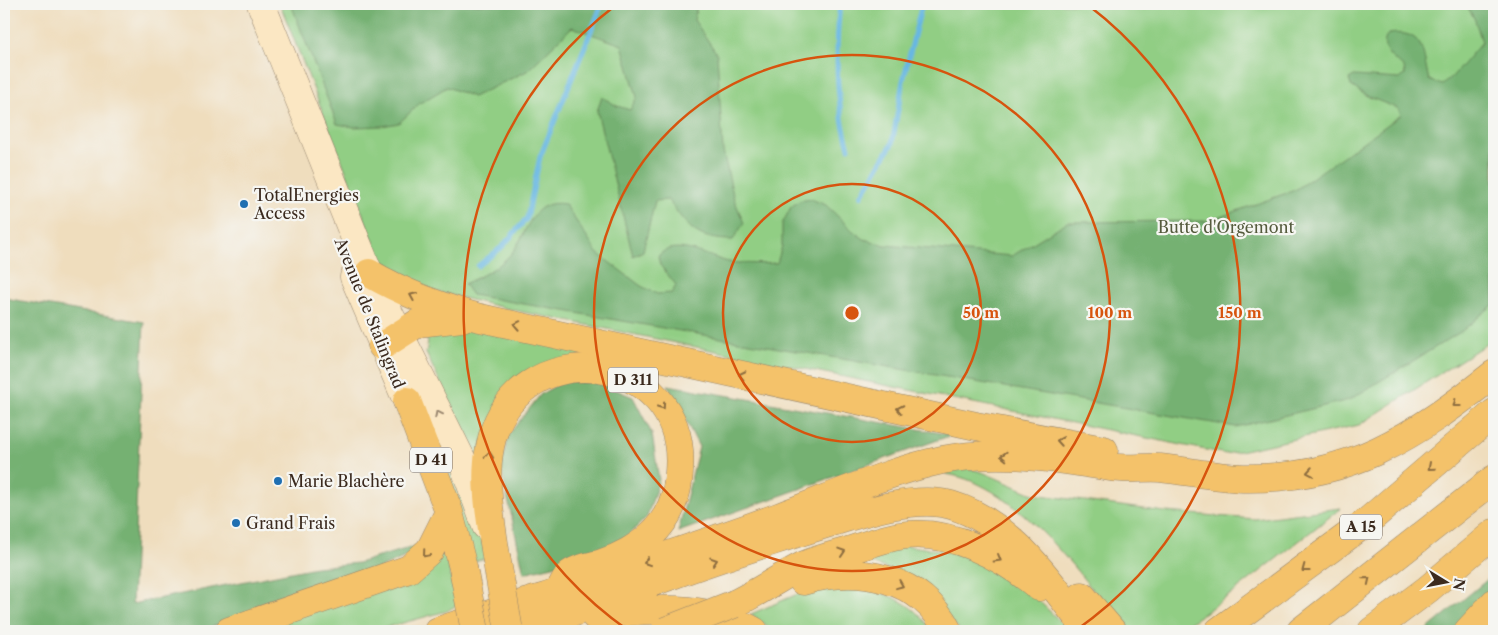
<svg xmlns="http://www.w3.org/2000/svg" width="1498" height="635" font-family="'Libre Caslon Text',serif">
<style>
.green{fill:#91ce84;stroke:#667c51}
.forest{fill:#74b172;stroke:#586e48}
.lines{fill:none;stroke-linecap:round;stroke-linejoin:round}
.stream{stroke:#68b7e2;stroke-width:5}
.secondary-casing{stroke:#95846e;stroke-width:29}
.primary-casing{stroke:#95846e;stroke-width:29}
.motorway-casing{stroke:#95846e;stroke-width:29}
.secondary{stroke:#fbe7c3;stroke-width:28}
.primary{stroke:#f4c26a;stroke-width:28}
.motorway{stroke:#f4c26a;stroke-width:28}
.primary-bridge-casing{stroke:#95846e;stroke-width:29;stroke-linecap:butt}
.motorway-bridge-casing{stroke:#95846e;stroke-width:29;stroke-linecap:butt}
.primary-bridge{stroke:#f4c26a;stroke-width:28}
.motorway-bridge{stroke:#f4c26a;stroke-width:28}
.oneway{stroke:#8e6e40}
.oneway2{stroke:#9b8870}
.ring{fill:none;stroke:#d7540e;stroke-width:2.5}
.poi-dot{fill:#1f6fb2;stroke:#f6f6f2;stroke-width:2}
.labels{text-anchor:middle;stroke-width:4.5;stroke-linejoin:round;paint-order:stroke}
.shield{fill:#f6f6f2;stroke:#73675e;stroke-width:1}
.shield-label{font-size:15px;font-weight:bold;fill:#3b2a1e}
.poi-label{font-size:16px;fill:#3b2a1e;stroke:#f6f6f2;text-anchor:start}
.park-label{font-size:16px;fill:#555b3d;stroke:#f6f6f2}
.street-label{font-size:16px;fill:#3b2a1e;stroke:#f6f6f2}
.centre{fill:#d7540e;stroke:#f6f6f2;stroke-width:2.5}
.ring-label{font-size:15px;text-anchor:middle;font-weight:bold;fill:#d7540e;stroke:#f6f6f2;stroke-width:4.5;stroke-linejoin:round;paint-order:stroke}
</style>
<rect width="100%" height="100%" fill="#f6f6f2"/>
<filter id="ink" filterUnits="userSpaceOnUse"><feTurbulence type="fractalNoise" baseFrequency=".02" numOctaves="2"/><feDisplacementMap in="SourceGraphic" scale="10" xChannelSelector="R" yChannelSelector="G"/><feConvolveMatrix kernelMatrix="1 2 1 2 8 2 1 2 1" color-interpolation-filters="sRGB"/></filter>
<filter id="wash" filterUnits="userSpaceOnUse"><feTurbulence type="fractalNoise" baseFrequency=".0096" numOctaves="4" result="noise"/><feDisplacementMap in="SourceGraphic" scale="20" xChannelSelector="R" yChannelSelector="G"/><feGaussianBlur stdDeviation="1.12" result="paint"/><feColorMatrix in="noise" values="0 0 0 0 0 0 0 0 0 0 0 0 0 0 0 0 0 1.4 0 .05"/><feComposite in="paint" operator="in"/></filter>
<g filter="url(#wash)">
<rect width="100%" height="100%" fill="#efddbd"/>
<path class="green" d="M280 4H1494V339L1359 425 1226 454 518 311 416 287 404 281 401 271 381 260Z
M462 325 616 360 540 370 482 470 426 353 428 342 422 330Z
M435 433 458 465 487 558 471 562 437 454Z
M963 467 982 472 1033 494 1165 512 1255 519 1341 508 1234 592 1178 631H1126C1080 577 1020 485 946 474L945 469Z
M902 545 970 554 1038 600 1070 631H961L906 575 859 559Z
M435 555H446L457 605 447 611 373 631H252Z
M845 587C880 589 913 600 932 631H774L751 614 800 593Z"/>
<path class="forest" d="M291 4H697L694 20 717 54 723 151 734 199 744 223 733 240C695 240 689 228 668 200L655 201 643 251 633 256 597 111 602 97 617 106 630 110 637 97 622 45 572 27 527 71 473 97 447 87 420 103 399 123 382 126 354 127 337 124Z
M1466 4H1494V304L1462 331 1349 400 1236 427 472 295 464 284C481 276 497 269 510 255 529 234 529 198 565 204L597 253 641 286 657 294 672 293 676 285 660 265 658 256C675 237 709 258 729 262 745 264 761 264 777 263L782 246V224L791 207 799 201 811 199 826 205 853 231 864 239 885 245 1012 256 1067 222 1209 221 1295 190 1401 115 1399 109 1369 97 1351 86 1349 79 1354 76 1400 79 1405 74 1404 67C1392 59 1378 48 1388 34 1426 29 1422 53 1429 80L1442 85 1452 77 1482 42 1475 20Z
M4 298 144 322 132 604 316 567 358 563 426 543 421 550 376 570 199 631H4Z
M564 381 599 383 633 397 652 434 659 480 647 517 617 546 586 558 524 573 501 468 509 434 541 394Z
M668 385 952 435 678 532 699 447Z
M1494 574V631H1425Z"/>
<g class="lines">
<path class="stream" d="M840 4C835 51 835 101 849 148
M861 196 892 144 903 81 922 4
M478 266 502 247 527 218 540 157 602 4"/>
</g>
</g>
<g filter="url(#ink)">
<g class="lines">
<defs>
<path id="secondary" d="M261 4 369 273 462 460 486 526
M354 277 407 401"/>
<path id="primary" d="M407 401 449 512 463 568
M229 631 409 569 430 550 449 512
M438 631C468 621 498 611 528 602 536 599 550 597 557 592 563 588 564 578 570 574 577 568 593 566 602 563 618 558 639 547 651 535 669 519 678 495 679 472 690 347 512 330 490 447 483 482 491 521 496 556"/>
<path id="motorway" d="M369 273C403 293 438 306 476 317L976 426 1104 450
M382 346 418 323 462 318
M803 581C858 565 921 576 948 631
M557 592C631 567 705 544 778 517 832 497 886 472 942 460 996 449 1057 458 1110 467 1127 470 1143 467 1160 468 1188 471 1215 477 1243 478 1349 480 1414 437 1494 374
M1082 596 1112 631
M734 604C758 593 780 577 804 565 818 559 834 555 848 551 865 545 882 539 899 536 950 528 1002 556 1039 587
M595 616C649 608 705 603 754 631
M522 631C571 615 619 594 667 577 712 560 758 546 804 531 844 519 910 493 951 505 1014 524 1050 583 1088 631
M1219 631 1368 521 1494 413
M1301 631 1494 479
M1372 631 1428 589 1494 533
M1468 631 1494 603"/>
</defs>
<use href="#secondary" class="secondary-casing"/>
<use href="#primary" class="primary-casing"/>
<use href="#motorway" class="motorway-casing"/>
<use href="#secondary" class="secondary"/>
<use href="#primary" class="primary"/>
<use href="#motorway" class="motorway"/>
<defs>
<path id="primary-bridge" d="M496 556 509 631
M463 568 475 631"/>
<path id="motorway-bridge" d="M665 631 734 604"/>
</defs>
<use href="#primary-bridge" class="primary-bridge-casing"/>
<use href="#motorway-bridge" class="motorway-bridge-casing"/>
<use href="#primary-bridge" class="primary-bridge"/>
<use href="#motorway-bridge" class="motorway-bridge"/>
</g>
<defs><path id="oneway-chevron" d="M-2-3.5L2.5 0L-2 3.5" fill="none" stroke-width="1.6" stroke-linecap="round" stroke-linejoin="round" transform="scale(1.25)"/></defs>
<g class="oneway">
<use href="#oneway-chevron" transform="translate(413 296) rotate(-157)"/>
<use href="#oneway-chevron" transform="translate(517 325) rotate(-169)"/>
<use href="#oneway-chevron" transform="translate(742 375) rotate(-168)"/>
<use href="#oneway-chevron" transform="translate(1456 404) rotate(143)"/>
<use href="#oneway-chevron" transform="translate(662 406) rotate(55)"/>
<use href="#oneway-chevron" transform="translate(900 409) rotate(-168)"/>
<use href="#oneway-chevron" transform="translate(1060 441) rotate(-170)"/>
<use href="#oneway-chevron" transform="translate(489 455) rotate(-85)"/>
<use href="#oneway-chevron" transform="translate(1004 456) rotate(-178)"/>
<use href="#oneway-chevron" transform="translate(1431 467) rotate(139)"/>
<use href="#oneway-chevron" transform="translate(1310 472) rotate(170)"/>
<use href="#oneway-chevron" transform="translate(842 552) rotate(-18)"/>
<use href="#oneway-chevron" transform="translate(426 554) rotate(130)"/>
<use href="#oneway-chevron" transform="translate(998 559) rotate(30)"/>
<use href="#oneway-chevron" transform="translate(714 561) rotate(-18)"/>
<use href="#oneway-chevron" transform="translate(647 562) rotate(161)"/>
<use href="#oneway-chevron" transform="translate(1305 569) rotate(143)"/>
<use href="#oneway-chevron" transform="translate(1367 580) rotate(-39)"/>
<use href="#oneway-chevron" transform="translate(900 585) rotate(22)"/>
</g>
<use class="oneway2" href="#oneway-chevron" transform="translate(438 414) rotate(-116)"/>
</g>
<g class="ring">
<circle cx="852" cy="313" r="129"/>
<circle cx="852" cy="313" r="258"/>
<path d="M629 631A388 388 0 0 1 616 5M1088 5A388 388 0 0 1 1075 631"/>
</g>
<g class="poi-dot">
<circle cx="244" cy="204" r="5"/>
<circle cx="278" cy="481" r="5"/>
<circle cx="236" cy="523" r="5"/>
</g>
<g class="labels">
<g class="shield">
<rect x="608" y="367.5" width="50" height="25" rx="4"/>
<rect x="410" y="447.5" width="42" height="25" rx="4"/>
<rect x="1340" y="514.5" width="42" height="25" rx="4"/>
</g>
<g class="shield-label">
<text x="633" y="385">D 311</text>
<text x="431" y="465">D 41</text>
<text x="1361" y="532">A 15</text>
</g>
<g class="poi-label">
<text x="254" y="201">TotalEnergies<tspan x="254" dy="18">Access</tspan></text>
<text x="288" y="487">Marie Blachère</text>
<text x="246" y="529">Grand Frais</text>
</g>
<g class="park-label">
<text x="1226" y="233">Butte d'Orgemont</text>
</g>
<g class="street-label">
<text transform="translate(370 313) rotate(68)" y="6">Avenue de Stalingrad</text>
</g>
</g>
<circle cx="852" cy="313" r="8" class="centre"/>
<g class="ring-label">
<text x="981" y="318">50 m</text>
<text x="1110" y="318">100 m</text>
<text x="1240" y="318">150 m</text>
</g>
<rect width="1498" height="635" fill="none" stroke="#f6f6f2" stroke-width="20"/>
<g transform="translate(1446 582) rotate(100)" stroke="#f6f6f2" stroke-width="4" paint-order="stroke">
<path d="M0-4L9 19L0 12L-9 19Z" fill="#3b2a1e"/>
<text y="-8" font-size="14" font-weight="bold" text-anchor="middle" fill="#3b2a1e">N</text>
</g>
</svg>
